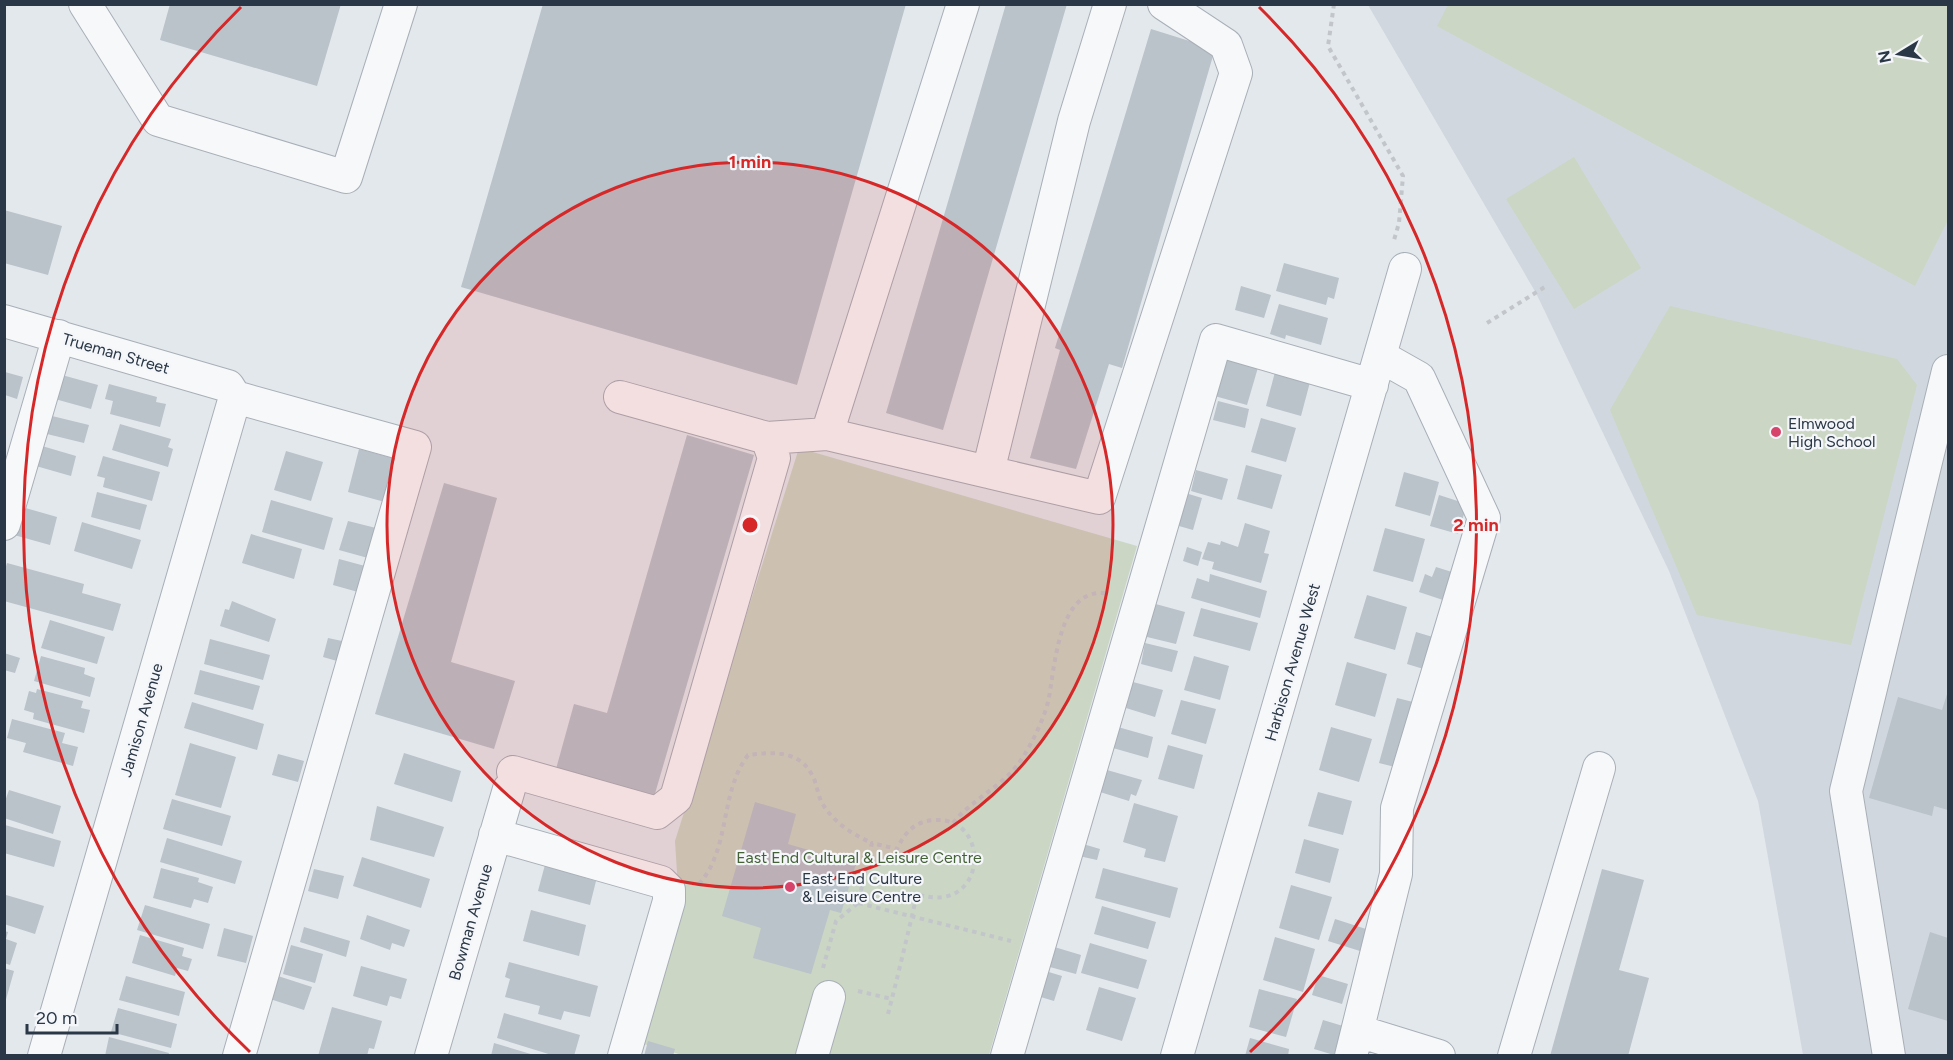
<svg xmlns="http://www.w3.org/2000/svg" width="1953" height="1060" font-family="Figtree,sans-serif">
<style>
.built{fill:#d1d7de}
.green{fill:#cbd6c4}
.building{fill:#bac2ca}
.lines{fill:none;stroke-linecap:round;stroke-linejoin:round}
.minor-casing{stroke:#a8afb7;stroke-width:34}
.path{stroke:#c2c6cb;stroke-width:4;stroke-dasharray:4.5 4.5;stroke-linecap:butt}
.minor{stroke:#f7f8fa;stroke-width:32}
.ring{fill:none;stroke:#d62828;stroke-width:3}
.poi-dot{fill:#d6446b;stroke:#f4f6f9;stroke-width:2}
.labels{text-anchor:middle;stroke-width:4.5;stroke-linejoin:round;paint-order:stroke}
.street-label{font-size:16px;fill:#2a3746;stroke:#f4f6f9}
.poi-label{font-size:16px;fill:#2a3746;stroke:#f4f6f9;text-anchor:start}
.park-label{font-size:16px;fill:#446236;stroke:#f4f6f9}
.centre{fill:#d62828;stroke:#f4f6f9;stroke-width:3}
.ring-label{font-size:18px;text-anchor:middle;font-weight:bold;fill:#d62828;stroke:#f4f6f9;stroke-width:4.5;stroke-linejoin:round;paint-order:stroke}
</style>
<rect width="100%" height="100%" fill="#e3e8ec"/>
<path class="built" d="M1368 5H1948V1055H1803L1758 801 1669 571 1536 293Z"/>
<path class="green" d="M1448 5H1948V220L1915 286 1437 26Z
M1574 157 1641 268 1574 309 1506 199Z
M1670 306 1897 359 1917 385 1851 645 1697 615 1610 410Z
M799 448 1137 546 989 1055 686 1056 640 1043 679 904 675 841Z"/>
<path class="building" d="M170 4H341L317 86 160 40Z
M543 4H906L797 385 461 287Z
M1006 4H1067L943 430 886 413Z
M1151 29 1215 49 1122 368 1109 364 1076 469 1030 458 1060 350 1055 348Z
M4 210 62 226 48 275 4 263Z
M1284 263 1339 278 1334 299 1328 297 1326 305 1276 291Z
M1241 286 1271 295 1264 318 1235 310Z
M1279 304 1328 318 1321 345 1286 335 1285 339 1270 334Z
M1231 356 1259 364 1247 405 1211 395 1218 370Z
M5 372 23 377 17 399 5 395Z
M1275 372 1310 382 1301 416 1266 406Z
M62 375 98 385 91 409 55 399Z
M109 384 157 397 156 402 166 404 160 427 110 414 113 401 105 399Z
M1218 401 1249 409 1245 428 1213 420Z
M52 416 89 425 84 443 47 434Z
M1261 418 1296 428 1286 462 1251 452Z
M120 424 171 439 168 447 173 449 168 467 112 450Z
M687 435 754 455 654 797 556 769 574 704 607 713Z
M42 446 76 456 71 476 36 466Z
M359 449 396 459 385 502 348 492Z
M286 451 323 462 311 501 274 490Z
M103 456 160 472 152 501 103 487 105 478 97 476Z
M1246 465 1282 475 1272 509 1237 499Z
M1196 470 1228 479 1222 500 1191 491Z
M1404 472 1439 482 1430 516 1395 506Z
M444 483 497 498 451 662 515 681 494 749 375 714Z
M97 492 147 505 140 530 91 517Z
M1182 492 1202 498 1193 530 1172 524Z
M1439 495 1467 504 1458 534 1430 526Z
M271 500 333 518 324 550 262 532Z
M22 507 57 517 50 545 14 535Z
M348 521 376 528 368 558 339 550Z
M82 522 141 540 132 569 74 551Z
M1245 523 1270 531 1264 553 1269 554 1261 583 1212 569 1214 562 1202 559 1208 542 1220 545 1221 541 1238 547Z
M1385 528 1425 539 1413 582 1373 571Z
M251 534 302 549 294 579 242 563Z
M1187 547 1202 552 1198 566 1183 561Z
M339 559 365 566 358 592 333 585Z
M7 563 84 584 82 593 121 604 113 631 4 601V573Z
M1436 567 1455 573 1446 601 1419 592 1425 574 1432 577Z
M1210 574 1267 591 1260 618 1191 598 1197 578 1209 582Z
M1367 595 1407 607 1395 650 1354 638Z
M232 601 276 619 269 642 220 626 225 609 229 610Z
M1152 603 1185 612 1176 644 1143 636Z
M1201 608 1258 623 1250 651 1193 636Z
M50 620 105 637 97 664 41 648Z
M1416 632 1436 638 1427 670 1407 664Z
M328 638 342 641 337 661 323 657Z
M210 639 270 655 263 680 204 664Z
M1145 643 1178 651 1172 672 1141 664Z
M4 653 20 658 15 673 4 670Z
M41 656 85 668 84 674 95 678 90 697 34 681Z
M1194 656 1229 666 1220 700 1184 690Z
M1347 662 1387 674 1375 717 1335 705Z
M200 670 260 686 253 710 194 694Z
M1133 682 1163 690 1155 717 1126 708Z
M37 689 83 701 81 708 90 710 84 733 33 719 34 713 24 710 29 691 36 693Z
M1948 691V810L1934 806 1932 816 1869 798 1898 697 1942 710Z
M1397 698 1417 703 1399 768 1379 763Z
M1181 700 1216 709 1206 744 1171 734Z
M192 702 264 724 257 750 184 728Z
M12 719 65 733 62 743 78 747 73 766 23 752 26 743 7 738Z
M1118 727 1153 737 1148 758 1113 748Z
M1331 727 1372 739 1359 782 1319 770Z
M190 743 236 757 221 808 175 795Z
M1168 745 1203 755 1194 789 1158 779Z
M404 753 461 771 452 802 394 784Z
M278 754 304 761 298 782 272 775Z
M1107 770 1142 780 1136 796 1131 794 1129 801 1100 792Z
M9 790 61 806 53 834 4 818V804Z
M1318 792 1352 801 1343 835 1308 826Z
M172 799 231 816 222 846 163 829Z
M755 802 796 814 788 844 856 864 841 913 830 910 811 974 753 958 761 928 722 916Z
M1134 803 1178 816 1165 862 1144 857 1146 849 1123 842Z
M377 806 444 827 434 857 370 840Z
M5 825 61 841 54 867 4 853Z
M167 838 242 861 235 884 160 862Z
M1304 839 1339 849 1330 883 1295 873Z
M1083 844 1100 849 1097 860 1079 856Z
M362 857 430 879 421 908 353 886Z
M546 861 588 871 586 878 596 881 590 905 538 891Z
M161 868 199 878 198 882 213 887 208 903 194 899 191 908 153 898Z
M1103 868 1178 888 1170 918 1095 898Z
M314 869 344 876 338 899 308 891Z
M1602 869 1644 880 1619 970 1649 978 1628 1056H1550Z
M1291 885 1332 897 1319 940 1279 928Z
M6 895 44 906 35 934 4 924Z
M145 905 210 924 203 949 137 930Z
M1102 906 1156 922 1148 949 1094 934Z
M531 910 586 925 579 956 523 941Z
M367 915 410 930 404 947 392 943 390 950 360 939Z
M1335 919 1366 929 1360 951 1328 941Z
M304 927 350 941 346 957 300 942Z
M224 928 253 936 246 963 217 956Z
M4 931 8 932 6 939 17 943 10 965 4 963Z
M1930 932 1948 938V1021L1908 1009Z
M140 935 184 948 182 956 192 959 188 971 177 968 175 976 132 963Z
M1275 937 1315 949 1303 992 1263 980Z
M1090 943 1147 960 1138 989 1081 973Z
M291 945 323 954 315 983 283 974Z
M1051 946 1081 955 1076 974 1046 966Z
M509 962 598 986 590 1017 564 1011 561 1020 538 1014 540 1006 505 997 510 979 505 977Z
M361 966 407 979 401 999 390 996 387 1006 353 996Z
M4 968 14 971 5 1003H4Z
M1042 970 1062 976 1054 1001 1034 995Z
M1318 975 1348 984 1342 1004 1312 995Z
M126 976 185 992 179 1016 119 1000Z
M278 976 312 987 304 1010 270 999Z
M1099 987 1136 998 1122 1041 1086 1030Z
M1259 989 1297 999 1286 1037 1249 1027Z
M332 1007 382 1021 374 1049 369 1048 367 1056H318Z
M118 1008 177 1024 171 1048 111 1032Z
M504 1013 580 1035 574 1056H555L497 1038Z
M1323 1020 1343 1026 1334 1055 1314 1049Z
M109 1037 169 1053 168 1056H105Z
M1250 1038 1289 1049 1288 1056H1245Z
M648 1041 675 1049 673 1056H644Z
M494 1043 534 1055V1056H491Z"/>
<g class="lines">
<defs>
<path id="minor" d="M85 4 158 120 346 177 401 4
M963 4 827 434 988 472 1074 121 1110 4
M4 321 228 386 235 397 44 1056
M235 397 415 447 239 1056
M767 438 827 434
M988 472 1099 498 1236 73 1226 45 1164 4
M4 524 59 336
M513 772 657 813 676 798 774 458 767 438 620 397
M495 835 661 882 669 890V901L624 1056
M1358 1031 1439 1056
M431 1056 509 789
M812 1056 829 997
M1007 1056 1216 340 1372 385
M1177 1056 1405 269
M1351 1056 1396 874 1397 808 1484 518 1419 378 1380 356
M1514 1056 1599 768
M1889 1056 1846 791 1948 371"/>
</defs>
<use href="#minor" class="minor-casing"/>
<path class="path" d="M1334 4 1328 46 1403 176 1399 223 1394 240
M1487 323 1548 285
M953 823C974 797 1005 786 1023 757 1033 741 1043 721 1048 702 1055 671 1057 583 1109 594
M699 884C731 848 719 794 748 755 771 752 798 750 811 773 817 782 817 794 822 803 834 823 852 834 872 843
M823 968 836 921 858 903
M858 991 892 999
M888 1014C898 975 908 934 917 894 987 917 993 817 935 820 915 821 905 832 897 849L872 843 858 903 1011 941"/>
<use href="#minor" class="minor"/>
</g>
<circle cx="750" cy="525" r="363" fill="#d62828" fill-opacity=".12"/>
<g class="ring">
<circle cx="750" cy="525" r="363"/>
<path d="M250 1052A726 726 0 0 1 241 7M1259 7A726 726 0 0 1 1250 1052"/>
</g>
<g class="poi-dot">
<circle cx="1776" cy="432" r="6"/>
<circle cx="790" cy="887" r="6"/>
</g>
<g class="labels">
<g class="street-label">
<text transform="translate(116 353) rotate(16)" y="6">Trueman Street</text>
<text transform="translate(1292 662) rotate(-74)" y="6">Harbison Avenue West</text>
<text transform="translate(141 720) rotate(-74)" y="6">Jamison Avenue</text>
<text transform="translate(470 922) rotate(-74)" y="6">Bowman Avenue</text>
</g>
<g class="poi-label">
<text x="1788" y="429">Elmwood<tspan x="1788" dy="18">High School</tspan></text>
<text x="802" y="884">East End Culture<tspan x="802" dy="18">&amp; Leisure Centre</tspan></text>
</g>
<g class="park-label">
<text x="859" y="863">East End Cultural &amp; Leisure Centre</text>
</g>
</g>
<circle cx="750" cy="525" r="9" class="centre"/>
<g class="ring-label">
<text x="750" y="168">1 min</text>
<text x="1476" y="531">2 min</text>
</g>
<rect width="1953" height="1060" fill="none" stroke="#2a3746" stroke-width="12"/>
<g transform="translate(1899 54) rotate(259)" stroke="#f4f6f9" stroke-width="4.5" paint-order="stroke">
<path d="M0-4.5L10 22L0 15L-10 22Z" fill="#2a3746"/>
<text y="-9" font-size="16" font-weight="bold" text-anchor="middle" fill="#2a3746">N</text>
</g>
<path d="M27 1024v9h90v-9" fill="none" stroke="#2a3746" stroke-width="3"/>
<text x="36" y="1024" font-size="18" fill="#2a3746" stroke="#f4f6f9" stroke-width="4.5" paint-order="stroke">20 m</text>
</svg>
